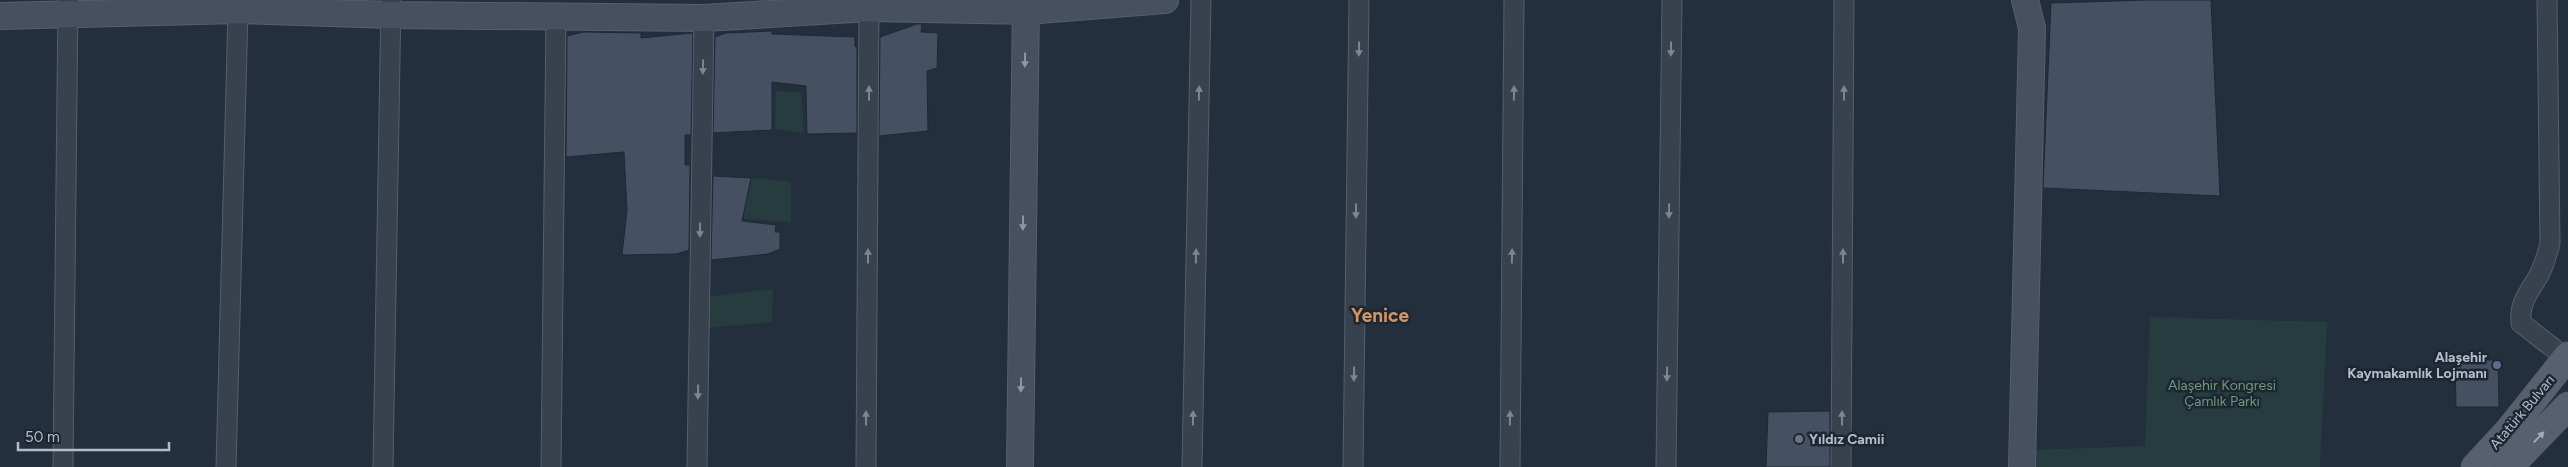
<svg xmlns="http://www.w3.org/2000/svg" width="2568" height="467" font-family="Figtree,sans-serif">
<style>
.green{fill:#263c3f}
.building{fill:#455162;stroke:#1f2835}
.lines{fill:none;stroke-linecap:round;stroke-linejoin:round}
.street-casing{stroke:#565f6c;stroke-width:21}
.secondary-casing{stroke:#565f6c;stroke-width:28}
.primary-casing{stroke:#414a57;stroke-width:29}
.street{stroke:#38414e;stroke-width:19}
.secondary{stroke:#465061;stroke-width:26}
.primary{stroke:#56606e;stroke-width:28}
.oneway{fill:#7c8592}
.oneway2{fill:#8e96a5}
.oneway3{fill:#a1aab7}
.service-dot{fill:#5c6f8a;stroke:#1d2633;stroke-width:2}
.worship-dot{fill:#6b7280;stroke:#1d2633;stroke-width:2}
.labels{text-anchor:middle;stroke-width:5;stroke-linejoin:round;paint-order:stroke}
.poi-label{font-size:14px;font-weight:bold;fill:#b4bcc9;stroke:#1d2633;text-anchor:end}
.park-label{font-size:14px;fill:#6b9a76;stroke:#1d2633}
.street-label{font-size:14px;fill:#b4bcc9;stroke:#1d2633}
.district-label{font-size:19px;font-weight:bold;fill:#d59563;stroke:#1d2633}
</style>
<rect width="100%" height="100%" fill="#242f3e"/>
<path class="green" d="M776 91 801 92 804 133 775 129Z
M751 178 791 182V222L743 219Z
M773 289 772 322 702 328 704 297Z
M2150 317 2327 322 2320 467H2031V450L2145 446Z"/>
<path class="building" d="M2148 0H2211L2220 196 2043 188 2051 3Z
M917 24H922L921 32 938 33 937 68 927 71 928 131 879 136 880 37Z
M772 31V34L855 37V47L857 46V133L807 134 806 86 772 82V130L713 133 715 37 726 33Z
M583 32 641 33V38L693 33 691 135H685V165H690L689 250 676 254 622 255 627 210 624 152 566 157 567 36Z
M713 176 751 178 742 221 776 225 775 232H780V249L768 254 711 260Z
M2466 352H2486L2487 360H2498L2499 407H2456L2455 359H2466Z
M1830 411V467H1766L1768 412Z"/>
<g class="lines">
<defs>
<path id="street" d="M2547 0 2550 244C2547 254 2544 266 2539 275 2529 293 2519 302 2521 323L2566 358
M63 467 68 0
M226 467 238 10
M383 467 391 0
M551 467 556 16
M697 467 704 18
M866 467 869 0
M1192 467 1201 0
M1353 467 1359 0
M1510 467 1514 0
M1666 467 1672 0
M1841 467 1844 0"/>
<path id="secondary" d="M0 16 238 10 391 15 704 18 870 8 1026 11 1165 0
M1020 467 1026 0
M2022 467 2032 28 2025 0"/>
<path id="primary" d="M2475 467 2510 429 2568 356
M2509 467 2568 406"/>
</defs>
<use href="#street" class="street-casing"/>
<use href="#secondary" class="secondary-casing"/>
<use href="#primary" class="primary-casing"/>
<use href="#street" class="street"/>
<use href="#secondary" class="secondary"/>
<use href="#primary" class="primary"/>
</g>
<defs><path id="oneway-solid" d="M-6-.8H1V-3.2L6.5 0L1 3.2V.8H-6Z" transform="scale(1.25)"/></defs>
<g class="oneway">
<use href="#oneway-solid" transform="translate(1359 49) rotate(91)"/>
<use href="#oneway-solid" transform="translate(1671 49) rotate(91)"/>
<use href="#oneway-solid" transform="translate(703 67) rotate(91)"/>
<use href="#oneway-solid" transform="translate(869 93) rotate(-90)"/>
<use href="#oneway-solid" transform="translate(1199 93) rotate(-89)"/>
<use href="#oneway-solid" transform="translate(1514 93) rotate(-89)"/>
<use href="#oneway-solid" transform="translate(1844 93) rotate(-90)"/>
<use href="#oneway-solid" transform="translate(1356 211) rotate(91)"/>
<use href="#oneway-solid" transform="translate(1669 211) rotate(91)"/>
<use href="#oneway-solid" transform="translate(700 230) rotate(91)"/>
<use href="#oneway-solid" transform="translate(868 256) rotate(-90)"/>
<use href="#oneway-solid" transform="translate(1196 256) rotate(-89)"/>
<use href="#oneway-solid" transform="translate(1512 256) rotate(-89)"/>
<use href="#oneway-solid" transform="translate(1843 256) rotate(-90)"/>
<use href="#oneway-solid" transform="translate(1354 374) rotate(91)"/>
<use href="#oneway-solid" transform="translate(1667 374) rotate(91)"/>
<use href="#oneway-solid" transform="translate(698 392) rotate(91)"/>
<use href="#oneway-solid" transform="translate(866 418) rotate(-90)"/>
<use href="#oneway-solid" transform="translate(1193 418) rotate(-89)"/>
<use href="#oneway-solid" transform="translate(1510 418) rotate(-89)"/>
<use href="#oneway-solid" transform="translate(1842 418) rotate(-90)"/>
</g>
<g class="oneway2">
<use href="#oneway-solid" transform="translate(1025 60) rotate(91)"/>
<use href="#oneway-solid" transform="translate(1023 223) rotate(91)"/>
<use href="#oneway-solid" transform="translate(1021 385) rotate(91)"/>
</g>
<use class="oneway3" href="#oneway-solid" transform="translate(2539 437) rotate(-46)"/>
<circle class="service-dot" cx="2497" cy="365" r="5"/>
<circle class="worship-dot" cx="1799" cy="439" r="5"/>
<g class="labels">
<g class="poi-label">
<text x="2487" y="362">Alaşehir<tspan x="2487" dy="16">Kaymakamlık Lojmanı</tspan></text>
<text x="1809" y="444" text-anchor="start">Yıldız Camii</text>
</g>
<g class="park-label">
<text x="2222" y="390">Alaşehir Kongresi<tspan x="2222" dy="16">Çamlık Parkı</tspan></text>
</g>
<g class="street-label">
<text transform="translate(2522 412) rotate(-50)" y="5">Atatürk Bulvarı</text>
</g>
<g class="district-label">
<text x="1380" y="322">Yenice</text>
</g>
</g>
<path d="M18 442v8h151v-8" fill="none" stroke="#b4bcc9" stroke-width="2.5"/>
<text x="25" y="442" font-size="15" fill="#b4bcc9" stroke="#1d2633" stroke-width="4" paint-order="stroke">50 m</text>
</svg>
